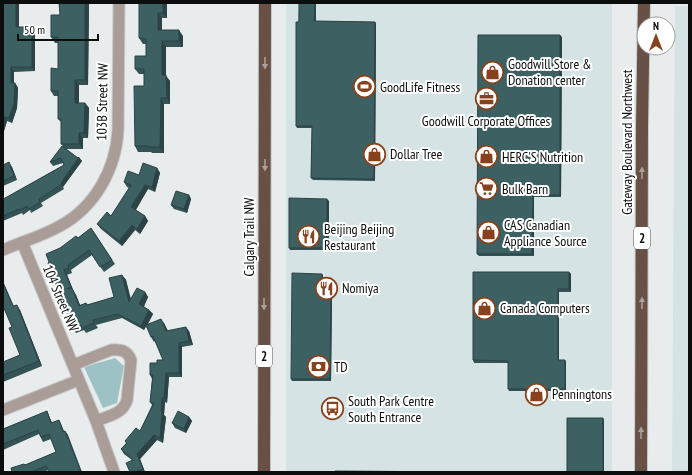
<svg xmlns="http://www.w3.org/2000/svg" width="692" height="475" font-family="'PT Sans Narrow',sans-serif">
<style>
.built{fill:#d5e3e4}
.green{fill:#9dc2c5}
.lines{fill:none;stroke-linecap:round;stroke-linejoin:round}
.minor-casing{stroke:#c5c8c8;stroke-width:13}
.trunk-casing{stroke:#c5c8c8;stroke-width:14}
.minor{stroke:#aa9c96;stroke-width:11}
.trunk{stroke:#695045;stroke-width:12}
.wall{fill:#345355}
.shaded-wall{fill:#2b4345}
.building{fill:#3d6063;stroke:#2b4345}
.oneway{fill:#ac9f99}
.labels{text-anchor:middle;stroke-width:4;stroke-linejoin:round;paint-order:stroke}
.shield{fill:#fff;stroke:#555656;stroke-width:1}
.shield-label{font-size:13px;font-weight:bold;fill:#0c0d0d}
.poi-label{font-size:14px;fill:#0c0d0d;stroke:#fff;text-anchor:start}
.street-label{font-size:14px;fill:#0c0d0d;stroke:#fff}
</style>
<rect width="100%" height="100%" fill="#e8ecec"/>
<path class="built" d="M286 3H612V472H286Z
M675 6H689V472H672Z"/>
<path class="green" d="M115 358 124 366 117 403 103 408 84 367Z"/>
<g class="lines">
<defs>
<path id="minor" d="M22 242 96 421 114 472
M3 250C22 242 42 236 60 226 95 207 116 169 118 130L119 3
M73 365 111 350C120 349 127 350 131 360L127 400C123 414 108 416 96 421
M3 410 79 380"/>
<path id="trunk" d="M264 472 265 3
M641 472 642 126 644 3"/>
</defs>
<use href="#minor" class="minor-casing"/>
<use href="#trunk" class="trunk-casing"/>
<use href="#minor" class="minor"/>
<use href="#trunk" class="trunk"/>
</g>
<path class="wall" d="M3 3H19V27H32L35 32V71L14 72V83H15L18 88 17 108 12 123 7 121 4 131 3 130Z
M59 3H89L88 85H79V103H85L89 108 88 138H83V149H66L82 161 63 187 64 189 41 203 43 206 31 213 30 210 23 215 22 213 3 221V199L7 197 64 165 63 163 53 166 50 162 63 146 61 144V122L58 119V96H54L51 91 58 69V43H55L51 37 60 15Z
M139 3H167V18H162V30L183 36V47H166V76L170 81V104H164V153H152L151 152H138L135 146 144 86V74H139L135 69 146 56V44H143L139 38Z
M299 3H316V21L375 22 376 24 375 181 313 180 311 178 312 128H297L296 126Z
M562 37 561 197H534V256H479L477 254Z
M3 165 12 167 17 180 3 186Z
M157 168 160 173 155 192 148 189 136 210 145 216 148 221 140 234 135 230 122 246 101 229 97 224 111 216 129 188 127 187 124 182 139 175Z
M189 195 191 199 187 213 174 209 171 205Z
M329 201V250H290L289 248Z
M91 228 115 264 104 272 92 255 71 270 72 273 67 275 74 292 76 295 80 305 86 303 88 305 114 297 122 275 126 280 131 299 145 292 148 297 144 307 149 310 153 314 148 324 164 323 168 331H189L193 345 182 347V377H169L167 403 165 402 164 415 166 417 163 443 157 440 140 459 145 472H130L132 460 124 454 121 449 126 443 125 441 140 431 152 405 150 402 152 379 150 375 157 363 163 360 155 341 154 342 151 337 146 326 144 330 122 318 96 325 98 328 86 333 84 330 76 333 73 329 49 262 60 248 78 238Z
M569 272 571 274V292H559V360L566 362V391H545V396H527L526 394V391H509L508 389V363H474L473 360Z
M322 274 323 276V281L326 284V292L332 294 331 381H292L291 379Z
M14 306 20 310 42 366 3 382V359L4 362 20 355 12 327Z
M47 411 49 416 52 423 59 420 61 424 64 432 65 431 68 435 48 470 44 472H12L25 465 56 452 51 439 43 442 39 434 3 450V429Z
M189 417 192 421 186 433 175 428 172 423Z"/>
<path class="shaded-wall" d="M16 3H19V31L16 27Z
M85 3H89L88 85 85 80Z
M163 3H167V18L163 13Z
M315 3 316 4V23L314 21Z
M158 13 162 18V35L158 30Z
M375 22 376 24 375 181 374 179Z
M32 27 35 32V71L32 67Z
M179 30 183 36V47L179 41Z
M560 35 562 37 561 197 560 195Z
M162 41 166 47V76L170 81V104L167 98 162 75Z
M11 67 14 72V88L11 83Z
M75 80 79 85V108L75 103Z
M15 83 18 88 17 108 12 123 9 118Z
M161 98 164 104V153L160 147Z
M85 103 89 108 88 138 84 133Z
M4 117 7 121 4 131 3 129V121Z
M79 133 83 138V149L79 144Z
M79 157 82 161 63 187 61 183Z
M9 162 12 167 17 180 14 176Z
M157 168 160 173 155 192 152 187Z
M145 185 148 189 134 212 131 207Z
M189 195 191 199 187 213 184 209Z
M533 195 534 197V256L532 254Z
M327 199 329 201V250L327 248Z
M145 216 148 221 140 234 137 229Z
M132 225 135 230 122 246 119 241Z
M64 270 67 275 74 292 71 287Z
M569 272 571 274V292L569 289Z
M322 274 323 276V284L322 281Z
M122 275 126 280 132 307 129 302Z
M3 281 16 311 13 306 3 284Z
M325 281 326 284V294L324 292Z
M558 289 559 292V362L558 360Z
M73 290 76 295 82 310 79 306Z
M145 292 148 297 142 309 139 304Z
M331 292 332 294 331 381 330 379Z
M17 305 20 310 42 366 39 361Z
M149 310 153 314 144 330 141 326Z
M161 319 164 323 170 336 166 331Z
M186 327 189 331 193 345 189 341Z
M179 343 182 347V377L179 373Z
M565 360 566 362V391L565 389Z
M166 373 169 377 167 403 164 398Z
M543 389 545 391V396L543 394Z
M162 398 165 402 164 415 166 417 163 443 160 438 161 411Z
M47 411 49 416 54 427 51 423Z
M189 417 192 421 186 433 184 429Z
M603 418 604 420V472H603Z
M59 420 61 424 66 436 63 432Z
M65 431 68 435 82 472H81Z
M154 435 157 440 140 459 145 472 143 469 137 454Z"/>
<path class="building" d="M3 3H16V27H32V67H11V83H15L14 104 9 118 4 117 3 121Z
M59 3H85V80H75V103H85L84 133H79V144H61V119H58V91H51V68L58 69V37H51V15H60Z
M139 3H163V13H158V30H179V41H162V75H166L167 98H161L160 147H148V146H135L134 86H144V69H135V56H146V39L139 38Z
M299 3H315L314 21 375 22 374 179 311 178 312 126H296V22H299Z
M478 35H560V195H533L532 254H477Z
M62 146 78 158 79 157 61 183 62 184 39 199 40 202 29 209 27 206 20 210 19 209 3 216V199L7 197 64 165 61 158 50 162Z
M9 162 14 176 3 181V165Z
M143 163 157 168 152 187 145 185 131 207 145 216 137 229 132 225 119 241 97 224 107 212 111 216 131 185 124 182 128 171 139 175Z
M176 191 189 195 184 209 171 205Z
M289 198 327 199V248H289Z
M91 228 112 260 100 267 89 250 68 265 69 268 64 270 71 287 67 289 71 288 73 290 79 306 86 303 87 305 114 297 109 278 122 275 129 302 137 288 145 292 139 304 149 310 141 326 118 314 93 320 94 323 82 328 81 325 73 329 48 263 49 262 46 254 60 248 76 236 78 238Z
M473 272H569V289H558V360H565V389H543V394H526V389H508V361L473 360Z
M292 273 322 274V281H325L324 292H331L330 379H291Z
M3 284 13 306 17 305 39 361 3 375V362L20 355 9 328 12 327 3 306Z
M161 319 166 331 186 327 189 341 179 343V373H166L164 398H162L161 411 162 412 160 438 154 435 137 454 143 469 135 472H130L126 463 133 460 121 449 127 443 125 441 136 428 140 431 154 403 150 402 153 375H150V363H157V360H163L153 336 151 337 146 325Z
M47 411 51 423 59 420 63 432 65 431 81 472H49L46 466 31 472H12L11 468 24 464 25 465 56 452 49 434 41 437 38 430 3 444V429Z
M178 411 189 417 184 429 172 423Z
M567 418H603V472H567Z
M335 471 473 472H335Z"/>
<defs><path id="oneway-solid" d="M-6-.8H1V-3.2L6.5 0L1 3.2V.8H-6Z"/></defs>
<g class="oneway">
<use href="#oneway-solid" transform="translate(265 63) rotate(90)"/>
<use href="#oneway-solid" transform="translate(265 165) rotate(90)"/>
<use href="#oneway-solid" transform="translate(642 173) rotate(-90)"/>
<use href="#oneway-solid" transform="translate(642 303) rotate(-89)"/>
<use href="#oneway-solid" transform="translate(264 304) rotate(90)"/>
<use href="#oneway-solid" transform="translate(641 433) rotate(-90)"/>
</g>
<defs>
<symbol id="shop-ring" viewBox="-11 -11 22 22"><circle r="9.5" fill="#fff" stroke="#87411c" stroke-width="1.5"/><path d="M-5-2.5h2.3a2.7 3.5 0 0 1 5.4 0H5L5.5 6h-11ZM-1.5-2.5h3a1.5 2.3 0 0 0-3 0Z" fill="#87411c"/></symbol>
<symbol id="stadium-ring" viewBox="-11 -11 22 22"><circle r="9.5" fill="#fff" stroke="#87411c" stroke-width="1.5"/><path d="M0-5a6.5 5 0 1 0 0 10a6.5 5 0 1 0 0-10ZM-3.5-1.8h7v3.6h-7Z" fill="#87411c"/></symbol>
<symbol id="office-ring" viewBox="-11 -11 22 22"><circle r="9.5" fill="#fff" stroke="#87411c" stroke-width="1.5"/><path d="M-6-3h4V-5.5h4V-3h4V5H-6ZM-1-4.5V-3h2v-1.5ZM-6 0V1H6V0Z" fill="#87411c"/></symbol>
<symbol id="supermarket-ring" viewBox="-11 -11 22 22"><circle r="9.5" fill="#fff" stroke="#87411c" stroke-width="1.5"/><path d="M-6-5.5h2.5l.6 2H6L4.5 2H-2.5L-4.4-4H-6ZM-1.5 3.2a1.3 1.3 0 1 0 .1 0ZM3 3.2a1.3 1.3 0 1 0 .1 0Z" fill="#87411c"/></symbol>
<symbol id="restaurant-ring" viewBox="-11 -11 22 22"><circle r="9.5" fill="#fff" stroke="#87411c" stroke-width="1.5"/><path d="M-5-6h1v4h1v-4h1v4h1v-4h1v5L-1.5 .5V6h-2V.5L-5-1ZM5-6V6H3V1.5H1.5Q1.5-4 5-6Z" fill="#87411c"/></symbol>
<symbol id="bank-ring" viewBox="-11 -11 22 22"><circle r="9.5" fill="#fff" stroke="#87411c" stroke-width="1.5"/><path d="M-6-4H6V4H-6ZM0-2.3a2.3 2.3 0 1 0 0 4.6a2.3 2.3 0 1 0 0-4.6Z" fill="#87411c"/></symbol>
<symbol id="bus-ring" viewBox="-11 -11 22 22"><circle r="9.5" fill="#fff" stroke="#87411c" stroke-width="1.5"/><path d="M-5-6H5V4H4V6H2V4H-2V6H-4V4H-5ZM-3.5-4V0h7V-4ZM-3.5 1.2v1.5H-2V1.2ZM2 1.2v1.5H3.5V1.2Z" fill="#87411c"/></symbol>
</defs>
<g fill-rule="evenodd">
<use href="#shop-ring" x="480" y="60" width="25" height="25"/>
<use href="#stadium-ring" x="352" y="74" width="25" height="25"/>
<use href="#office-ring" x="474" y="86" width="25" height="25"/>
<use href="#shop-ring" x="362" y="142" width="25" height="25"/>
<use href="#shop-ring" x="474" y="144" width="25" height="25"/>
<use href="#supermarket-ring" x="474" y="176" width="25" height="25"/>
<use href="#shop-ring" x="476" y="220" width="25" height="25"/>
<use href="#restaurant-ring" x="296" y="224" width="25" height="25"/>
<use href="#restaurant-ring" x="314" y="276" width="25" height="25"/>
<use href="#shop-ring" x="472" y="296" width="25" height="25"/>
<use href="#bank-ring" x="306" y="354" width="25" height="25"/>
<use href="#shop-ring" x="524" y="382" width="25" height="25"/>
<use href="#bus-ring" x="320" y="396" width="25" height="25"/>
</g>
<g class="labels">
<g class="shield">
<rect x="634" y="227" width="16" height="22" rx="3"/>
<rect x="256" y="345" width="16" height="22" rx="3"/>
</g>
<g class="shield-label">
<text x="642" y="243">2</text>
<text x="264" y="361">2</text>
</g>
<g class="poi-label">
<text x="508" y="69">Goodwill Store &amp;<tspan x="508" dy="16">Donation center</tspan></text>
<text x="380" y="92">GoodLife Fitness</text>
<text x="486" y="126" text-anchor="middle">Goodwill Corporate Offices</text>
<text x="390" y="159">Dollar Tree</text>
<text x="502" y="162">HERC'S Nutrition</text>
<text x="502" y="194">Bulk Barn</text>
<text x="504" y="230">CAS Canadian<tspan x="504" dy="16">Appliance Source</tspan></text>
<text x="324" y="234">Beijing Beijing<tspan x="324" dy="16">Restaurant</tspan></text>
<text x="342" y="293">Nomiya</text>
<text x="500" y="313">Canada Computers</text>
<text x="334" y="372">TD</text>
<text x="552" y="399">Penningtons</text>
<text x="348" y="406">South Park Centre<tspan x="348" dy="16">South Entrance</tspan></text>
</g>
<g class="street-label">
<text transform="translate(102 102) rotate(-89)" y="5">103B Street NW</text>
<text transform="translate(627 142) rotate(-90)" y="5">Gateway Boulevard Northwest</text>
<text transform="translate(249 237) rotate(-90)" y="5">Calgary Trail NW</text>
<text transform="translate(61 298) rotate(67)" y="5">104 Street NW</text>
</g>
</g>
<rect width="692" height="475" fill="none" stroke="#0c0d0d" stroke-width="8"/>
<g transform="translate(656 36)"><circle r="19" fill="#ffffff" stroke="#9e9e9e"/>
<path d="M0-3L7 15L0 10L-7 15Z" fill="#87411c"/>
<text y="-6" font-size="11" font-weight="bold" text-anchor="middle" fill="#0c0d0d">N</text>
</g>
<path d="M18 34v6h80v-6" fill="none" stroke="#0c0d0d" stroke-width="2"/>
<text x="24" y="34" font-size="12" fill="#0c0d0d" stroke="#ffffff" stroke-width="3" paint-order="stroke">50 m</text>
</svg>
